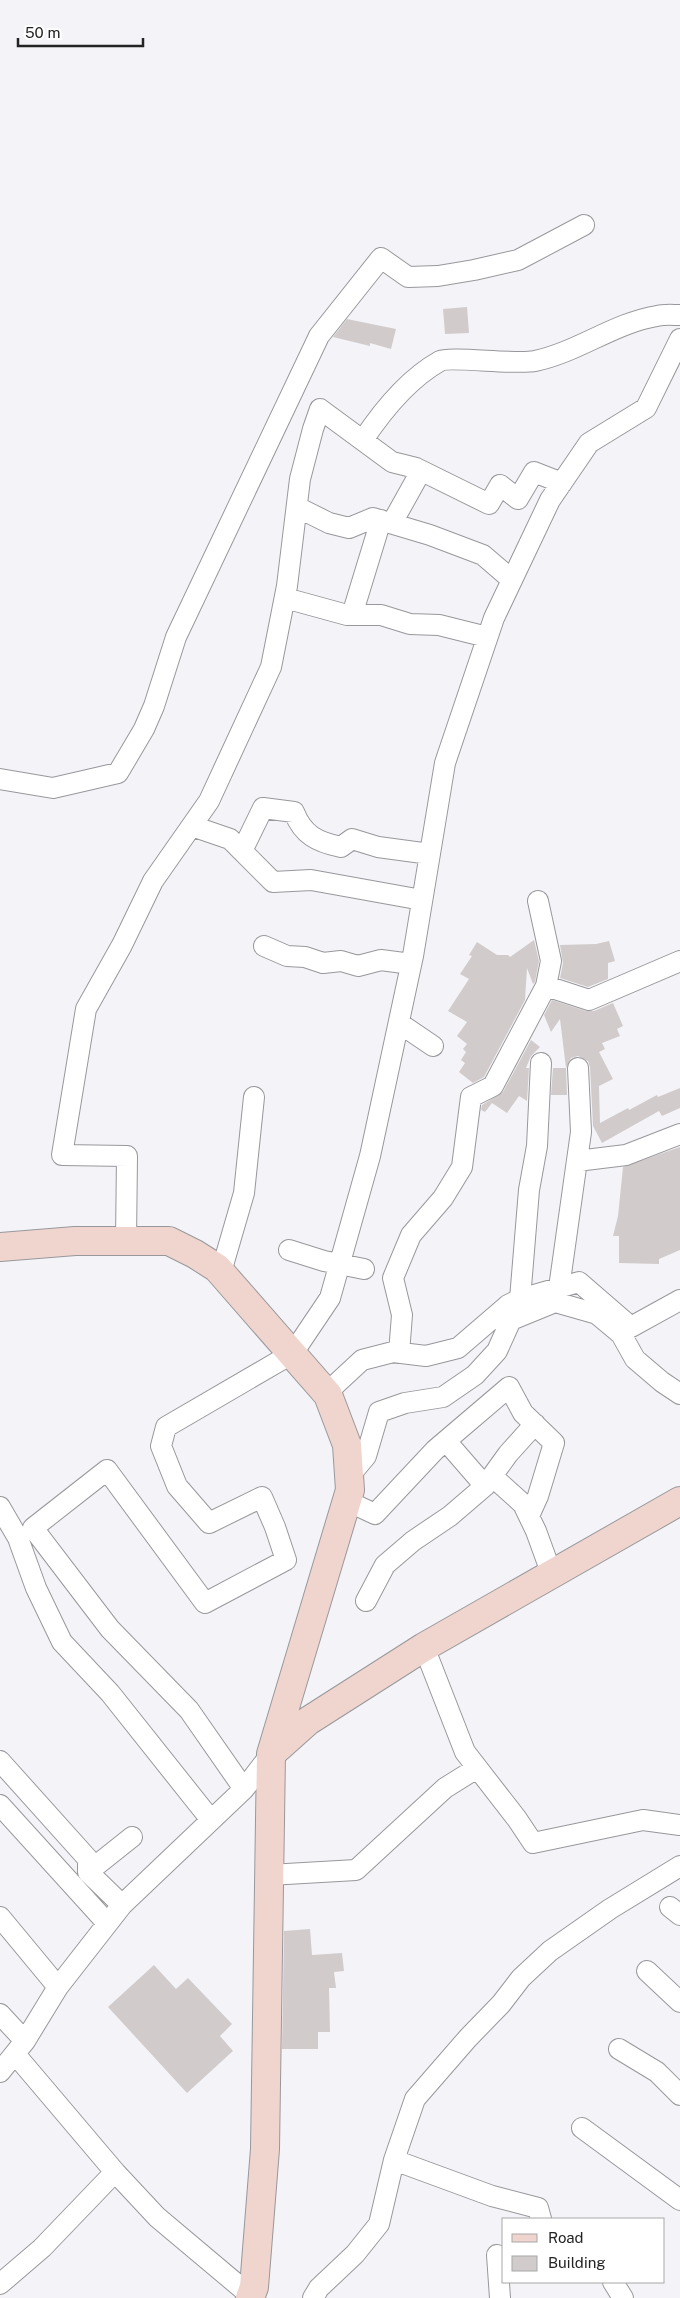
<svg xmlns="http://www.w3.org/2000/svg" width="680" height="2298" font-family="'Public Sans',sans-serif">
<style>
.building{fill:#d1cccb}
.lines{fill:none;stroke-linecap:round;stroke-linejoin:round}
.street-casing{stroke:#98989c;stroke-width:22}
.secondary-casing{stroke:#98989c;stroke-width:30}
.street{stroke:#fff;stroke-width:20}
.secondary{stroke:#f0d5ce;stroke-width:28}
</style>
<rect width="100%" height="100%" fill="#f4f3f7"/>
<path class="building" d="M467 307 469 333 445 334 443 309Z
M347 319 396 329 391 349 370 343V346L333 337Z
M534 940 539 961 535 982 533 984 527 968 525 1000 484 1077 473 1083 459 1072 465 1063 461 1060 466 1052 463 1049 467 1044 457 1036 467 1022 448 1011 469 979 460 974 472 956 469 955 477 942 497 955H508L510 957Z
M609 941 615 961 608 963V979L588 987 560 978 563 963 560 945 596 944Z
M552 1000 586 1011H594L613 1003 623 1026 617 1029 620 1036 602 1043 605 1049 599 1052 613 1079 599 1086 600 1123 628 1108 629 1110 657 1095 658 1097 680 1088V1108L662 1116 659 1111 602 1143 593 1126 590 1067 588 1061 578 1056 571 1058 566 1068 567 1095H551L553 1068H566L560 1019 551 1032 544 1015Z
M531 1040 540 1047 531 1056 526 1068H529L527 1101 519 1096 507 1113 492 1103 485 1112 481 1110 482 1105 503 1092Z
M680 1147V1250L659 1259V1264L619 1263V1236H613L618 1216 623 1167Z
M310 1929 312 1955 342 1953 344 1971 334 1972 336 1988H329L330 2032H318V2049H282L284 1931Z
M154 1965 176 1989 188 1978 232 2024 220 2036 233 2051 187 2093 108 2007Z"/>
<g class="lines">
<defs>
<path id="street" d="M363 440C383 410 408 379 440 361 450 356 517 365 535 361 578 352 614 323 657 316 664 314 673 315 680 315
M297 507 329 523 349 528 373 518 430 535 483 555 512 580
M392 523 421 471
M285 598 347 615H381L410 624 439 625 487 637
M352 615 381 520
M0 779 53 788 118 773 144 729 154 706 176 637 319 336 381 258 408 277 438 276 474 270 518 260 584 225
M192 826 230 839 273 882 311 880 422 900
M242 851 263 808 294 812C303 835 317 842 341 847L352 839 378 847 430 854
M264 946 287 956 305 957 323 963 341 961 358 966 381 960 411 964
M546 986 589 1000 680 961
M399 1023 433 1046
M577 1161 626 1155 680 1134
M126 1241 127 1156 62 1155 86 1009 122 945 153 881 209 801 271 667 287 586 300 479 313 429 320 409 392 462 416 468 489 504 500 485 518 499 534 472 562 483
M289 1250 324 1261 364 1269
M221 1272 244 1193 254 1097
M520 1299 529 1190 537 1146 541 1063
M555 1302 597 1314 621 1334 635 1359 662 1382 680 1394
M399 1353 402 1315 393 1278 411 1235 443 1198 462 1167 471 1097 493 1086 546 986 551 961 538 901
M328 1395 335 1385 362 1360 393 1352 426 1356 458 1348 508 1305 520 1299 579 1282 631 1327 680 1300
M446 1441 485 1486
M351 1474 366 1456 379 1412 405 1403 443 1397 475 1375 497 1351 511 1320 555 1302 559 1288 581 1132 578 1068
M492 1476 523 1504 536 1531 552 1575
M347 1501 375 1514 435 1450 509 1387 523 1413 554 1443 538 1496 529 1516
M0 1507 18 1538 36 1588 62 1642 110 1693 211 1820
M366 1601 385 1565 413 1541 450 1516 485 1486 508 1454 535 1424
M424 1647 465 1752 517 1819 533 1843 643 1820 680 1825
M0 1761 88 1859V1872L122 1905
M244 1789 189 1710 110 1629 33 1528 107 1470 205 1603 286 1560 275 1527 262 1497 209 1523 177 1486 161 1446 166 1427 293 1353 330 1298 370 1156 413 956 445 763 494 618 550 500 589 443 646 408 680 339
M0 1805 107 1923
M88 1872 132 1837
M269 1875 356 1870 445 1788 477 1768
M670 1907 680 1915
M0 1917 58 1987
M647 1971 680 2002
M0 2014 25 2041
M619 2049 657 2072 680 2095
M0 2072 25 2041 58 1987 122 1905 244 1789 271 1754
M582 2128 680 2200
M394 2160 492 2196 538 2208 541 2219
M115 2172 157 2217 251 2296
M497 2255 500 2298
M613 2282 623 2298
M0 2284 42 2248 115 2172 15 2054
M313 2298 319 2288 355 2254 379 2224 394 2160 415 2099 468 2038 501 2004 521 1978 550 1951 610 1909 680 1866"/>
<path id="secondary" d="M0 1247 75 1241H169L195 1254 217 1268 328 1395 347 1445 350 1490 271 1754 265 2149 254 2287 250 2298
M271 1754 308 1721 424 1647 680 1501"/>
</defs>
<use href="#street" class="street-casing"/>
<use href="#secondary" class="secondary-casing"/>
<use href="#street" class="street"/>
<use href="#secondary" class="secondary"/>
</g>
<rect x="502" y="2218" width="162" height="65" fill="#ffffff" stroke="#a7a7a7"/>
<rect x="512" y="2234" width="25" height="8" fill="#f0d5ce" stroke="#a7a7a7"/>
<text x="548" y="2243" font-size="15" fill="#232324">Road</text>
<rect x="512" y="2256" width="25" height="15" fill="#d1cccb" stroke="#a7a7a7"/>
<text x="548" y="2268" font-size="15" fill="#232324">Building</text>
<path d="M18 38v8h125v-8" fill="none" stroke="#232324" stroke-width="2.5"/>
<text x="25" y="38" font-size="15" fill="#232324" stroke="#ffffff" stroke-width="4" paint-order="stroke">50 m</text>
</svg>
